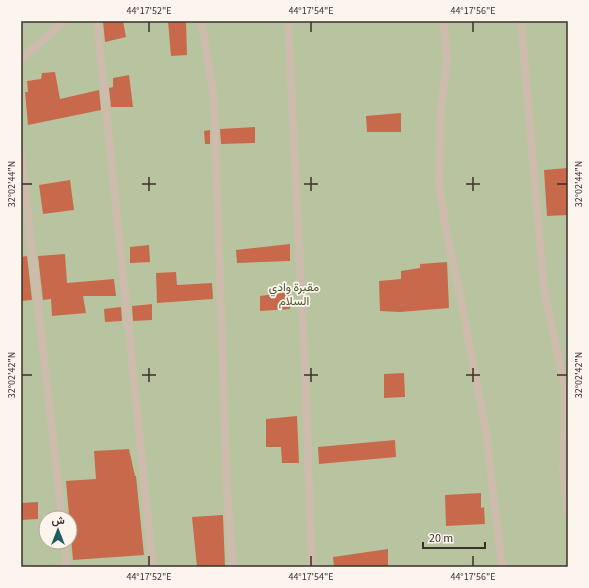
<svg xmlns="http://www.w3.org/2000/svg" width="589" height="588" font-family="'Source Sans 3',Vazirmatn,sans-serif">
<style>
.green{fill:#b8c4a0;fill-rule:evenodd}
.building{fill:#c8694b}
.lines{fill:none;stroke-linecap:round;stroke-linejoin:round}
.service{stroke:#cdbbac;stroke-width:8}
.ticks{fill:none;stroke:#3b302b;stroke-width:1.5}
.labels{text-anchor:middle;stroke-width:3.5;stroke-linejoin:round;paint-order:stroke}
.park-label{font-size:12px;fill:#4a5a2e;stroke:#fbf5ee}
.neatline{fill:none;stroke:#3b302b;stroke-width:1.5}
.ticks-label{font-size:10px;text-anchor:middle;fill:#3b302b}
</style>
<rect width="100%" height="100%" fill="#f4ebe1"/>
<path class="green" d="M21 21H568V567H21ZM46 518H70V542H46Z"/>
<path class="building" d="M103 21H123L126 37 105 42Z
M168 21H186L187 55 171 56Z
M55 72 60 99 99 90 101 110 28 125 25 92H28L27 81 41 79 42 73Z
M129 75 133 107H111L109 88 113 87V78Z
M401 113V132H367L366 116Z
M255 127V143L221 144 220 129Z
M210 130V144H205L204 131Z
M568 168V215L547 216 544 170Z
M70 180 74 210 43 214 39 185Z
M290 244V261L237 263 236 250Z
M149 245 150 262 130 263V247Z
M65 254 67 283 114 279 116 296H83L86 313 52 316 51 299 43 300 38 256Z
M27 256 32 300 21 301V257Z
M447 262 449 308 400 312 380 311 379 281 401 279V271L420 268V264Z
M176 272 177 285 212 283 213 299 157 303 156 273Z
M290 292V309L260 311V296Z
M152 304V320L133 321 132 306Z
M121 307 122 321 105 322 104 309Z
M404 373 405 397 384 398V374Z
M297 416 299 463H282L281 447H266V419Z
M395 440 396 457 319 464 318 447Z
M129 449 135 476H136L144 555 73 560 66 481 96 479 94 451Z
M481 493V508L484 507 485 524 446 526 445 495Z
M38 502V519L21 520V503Z
M223 515 225 567H197L192 517Z
M388 549V567H334L333 557Z"/>
<g class="lines">
<path class="service" d="M97 21 153 567
M200 21 204 36 214 100 227 491 233 567
M288 21 305 368 312 567
M444 21 447 64 441 107 439 185 446 229 460 295 486 431 502 567
M521 21 544 290 566 392 563 468 568 512
M21 59 65 21
M21 154 62 518
M64 542 67 567"/>
</g>
<path class="ticks" d="M149 22V32M311 22V32M473 22V32M149 177V191M311 177V191M473 177V191M22 184H32M142 184H156M304 184H318M466 184H480M557 184H567M149 368V382M311 368V382M473 368V382M22 375H32M142 375H156M304 375H318M466 375H480M557 375H567M149 556V566M311 556V566M473 556V566"/>
<g class="labels">
<g class="park-label">
<text x="294" y="291">مقبرة وادي<tspan x="294" dy="14">السلام</tspan></text>
</g>
</g>
<rect width="589" height="588" fill="none" stroke="#fbf5ee" stroke-width="44"/>
<g transform="translate(58 530)"><circle r="19" fill="#fbf5ee" stroke="#aea6a0"/>
<path d="M0-3L7 15L0 10L-7 15Z" fill="#1f5a5e"/>
<text y="-6" font-size="11" font-weight="bold" text-anchor="middle" fill="#3b302b">ش</text>
</g>
<path d="M423 542v6h62v-6" fill="none" stroke="#3b302b" stroke-width="2"/>
<text x="429" y="542" font-size="12" fill="#3b302b" stroke="#fbf5ee" stroke-width="3" paint-order="stroke">20 m</text>
<rect x="22" y="22" width="545" height="544" class="neatline"/>
<g class="ticks-label">
<text x="149" y="14">44°17'52"E</text>
<text x="311" y="14">44°17'54"E</text>
<text x="473" y="14">44°17'56"E</text>
<text transform="translate(11 184) rotate(-90)" y="4">32°02'44"N</text>
<text transform="translate(578 184) rotate(-90)" y="4">32°02'44"N</text>
<text transform="translate(11 375) rotate(-90)" y="4">32°02'42"N</text>
<text transform="translate(578 375) rotate(-90)" y="4">32°02'42"N</text>
<text x="149" y="580">44°17'52"E</text>
<text x="311" y="580">44°17'54"E</text>
<text x="473" y="580">44°17'56"E</text>
</g>
</svg>
